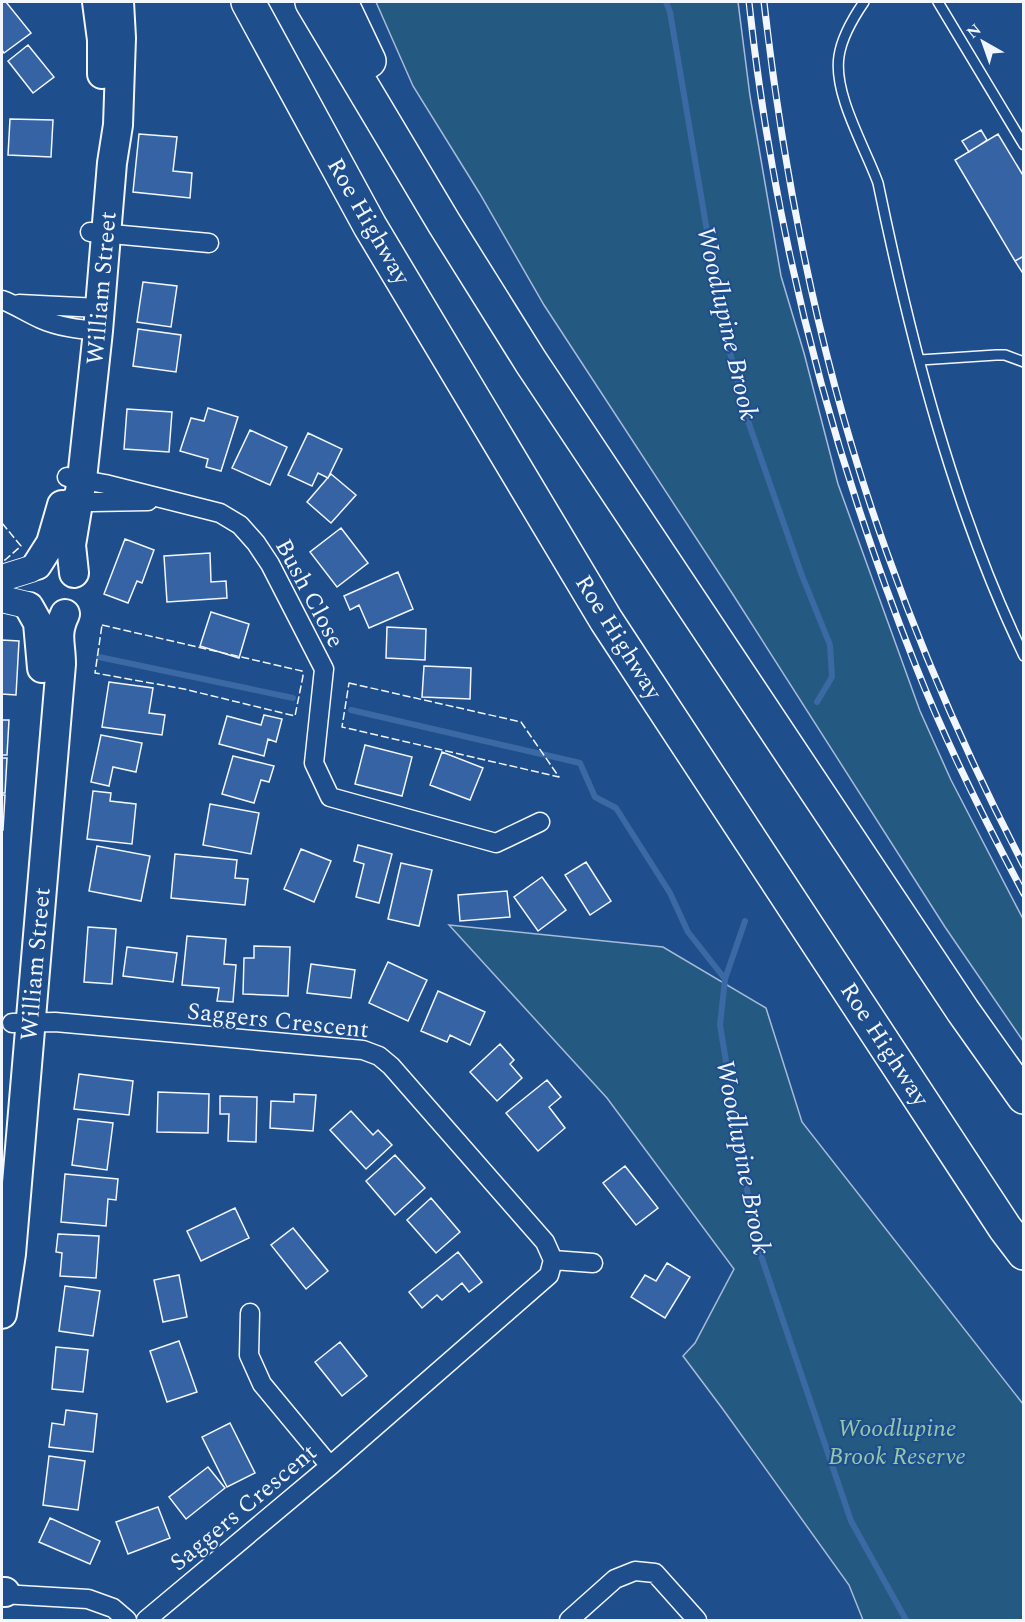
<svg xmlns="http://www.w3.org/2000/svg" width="1025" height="1622" font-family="Spectral,serif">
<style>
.green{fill:#245a82;stroke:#a8bbd7;stroke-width:1.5}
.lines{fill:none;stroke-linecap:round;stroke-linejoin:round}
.stream{stroke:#3b69a3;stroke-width:6}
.building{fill:#3563a3;stroke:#f2f6ff;stroke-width:1.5}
.lane-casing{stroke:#f2f6ff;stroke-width:12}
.street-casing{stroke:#f2f6ff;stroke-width:21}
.secondary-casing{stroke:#f2f6ff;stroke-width:28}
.primary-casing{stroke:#f2f6ff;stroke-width:32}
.highway-casing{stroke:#f2f6ff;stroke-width:36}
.lane{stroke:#1f4e8c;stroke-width:9}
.street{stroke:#1f4e8c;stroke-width:18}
.secondary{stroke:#1f4e8c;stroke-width:26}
.primary{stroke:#1f4e8c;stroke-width:28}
.highway{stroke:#1f4e8c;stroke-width:33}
.rail-casing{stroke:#f2f6ff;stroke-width:7}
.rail{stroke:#1f4e8c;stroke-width:4.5;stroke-dasharray:14;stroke-linecap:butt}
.fence{stroke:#f2f6ff;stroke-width:1.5;stroke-dasharray:8 3;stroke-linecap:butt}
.labels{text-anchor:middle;stroke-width:4.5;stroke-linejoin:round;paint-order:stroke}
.street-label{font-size:24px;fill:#f2f6ff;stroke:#1f4e8c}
.park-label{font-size:24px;font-style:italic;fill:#97c8a6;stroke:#1f4e8c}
.water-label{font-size:26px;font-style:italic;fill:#f2f6ff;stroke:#1f4e8c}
</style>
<rect width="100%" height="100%" fill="#1f4e8c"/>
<path class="green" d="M376 2H738L750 96 781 276 804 353 838 484 920 711 951 780 1023 919V1041L945 927 732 593 544 305 480 194 413 86Z
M449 925 663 947 766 1008 802 1122 1023 1404V1620H863L849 1585 722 1408 683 1356 695 1343 734 1269 607 1098Z"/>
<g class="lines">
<path class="stream" d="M666 2 670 12 723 326 747 418 801 573 830 645 832 677 817 702
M99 657 293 698
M351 710 580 763 595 797 616 808 670 893 688 932 725 979
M745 921 725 979 720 1025 755 1238 851 1521 906 1620"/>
</g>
<path class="building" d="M2 2H6L31 33 4 53 2 50Z
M28 45 54 77 33 93 8 61Z
M10 119 53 120 51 157 8 155Z
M981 130 987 140 969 152 962 141Z
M139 134 177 137 173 171 192 173 190 198 133 192Z
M998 134 1024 177V256L1015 261 955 160Z
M1024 256V275L1015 261Z
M143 282 177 286 171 327 137 322Z
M138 329 181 335 176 372 133 366Z
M208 408 238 417 221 471 206 467 208 459 180 451 191 418 204 421Z
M127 409 172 412 169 452 124 449Z
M250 430 287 447 270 485 232 468Z
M308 433 342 449 328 478 318 473 312 486 288 475Z
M331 474 356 495 331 523 307 502Z
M341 528 368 563 337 587 310 552Z
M125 539 154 550 142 583 137 581 128 603 104 594Z
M210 553 211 582 226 581 227 598 167 602 164 556Z
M398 572 413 609 369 628 359 605 350 610 344 596Z
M211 612 249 624 239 658 200 646Z
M387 627 426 629 425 660 386 658Z
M2 640 19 641 16 695 2 694Z
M424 666 471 668 470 699 422 697Z
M109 682 153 688 149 713 165 715 162 735 102 727Z
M264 715 282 719 276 742 268 739 264 756 219 744 227 716 261 725Z
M2 720H9L7 755H2Z
M101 735 142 743 136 772 113 767 109 786 91 782Z
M365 745 412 757 402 796 355 784Z
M442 752 483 768 470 800 430 785Z
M233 756 274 766 269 782 261 780 254 803 222 794Z
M2 758H7L5 793H2Z
M93 791 111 793 110 801 136 804 132 844 87 839Z
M2 795H5L3 830H2Z
M210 804 259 813 251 854 203 845Z
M358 845 392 854 379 903 356 897 364 864 354 861Z
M97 846 150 856 141 901 89 891Z
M301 849 331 861 314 902 284 889Z
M175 854 237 860 235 878 248 879 245 905 171 898Z
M586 862 611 901 590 915 565 875Z
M401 863 432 870 419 926 388 919Z
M542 877 566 910 538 931 514 897Z
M507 891 510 917 460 921 458 895Z
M88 927 116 929 112 984 84 982Z
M187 936 226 939 224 964 236 965 233 1002 217 1001 219 988 182 985Z
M254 946 290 947 288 996 243 994 244 958H254Z
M127 947 177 953 173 982 123 976Z
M388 962 427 980 408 1021 369 1003Z
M311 964 355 970 351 998 307 993Z
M438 991 485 1012 470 1045 450 1035 447 1042 421 1031Z
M500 1044 514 1060 510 1064 522 1078 497 1101 470 1072Z
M79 1074 133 1081 129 1115 74 1109Z
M547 1080 561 1097 549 1107 565 1128 538 1151 506 1113Z
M158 1092 209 1094 208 1133 157 1132Z
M294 1094 316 1095 313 1131 270 1128 271 1101 294 1102Z
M220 1096 257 1097 256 1142 228 1141 229 1114H220Z
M351 1111 373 1135 378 1130 392 1145 366 1169 330 1130Z
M78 1119 113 1123 107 1170 72 1165Z
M395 1155 425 1188 395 1215 366 1181Z
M625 1166 658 1208 636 1225 603 1183Z
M65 1174 118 1179 116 1200 108 1199 106 1226 61 1222Z
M431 1198 460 1232 436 1253 407 1220Z
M235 1208 249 1238 201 1261 187 1231Z
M293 1228 328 1271 306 1289 271 1245Z
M58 1234 99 1236 96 1278 60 1276 62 1253 56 1252Z
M458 1252 482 1282 469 1292 462 1283 442 1300 437 1295 422 1308 409 1292Z
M667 1263 690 1277 665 1318 631 1297 645 1275 656 1281Z
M179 1275 187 1317 163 1322 154 1280Z
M65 1286 100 1291 93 1336 59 1331Z
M179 1341 197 1392 167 1402 150 1351Z
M340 1342 367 1376 342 1396 315 1362Z
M56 1347 88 1350 83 1392 52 1389Z
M66 1410 97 1414 93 1452 49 1447 52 1423 64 1425Z
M230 1423 255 1473 227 1487 202 1437Z
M49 1456 85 1461 78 1510 43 1505Z
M208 1467 225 1488 186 1519 169 1497Z
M158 1507 170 1538 128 1554 116 1522Z
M50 1518 100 1541 90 1564 39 1542Z"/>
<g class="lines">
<defs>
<path id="lane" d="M864 2C853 18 842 36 839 56 833 94 865 147 878 183 911 342 953 509 1024 656
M938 2 1024 145
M920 360 996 355H1005L1024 362"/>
<path id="street" d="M90 232 209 243
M2 300C16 305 27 313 41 319 59 327 78 329 98 331
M19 304 99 308
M67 477 105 484 220 513 240 525 256 543 270 564 324 669 314 763 330 797 496 843 540 822
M68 499 92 502 148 501
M12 1023 55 1022 363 1050 379 1056 391 1066 545 1242 553 1260 549 1275 330 1466 146 1620
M553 1260 593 1263
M250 1313 249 1355 262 1384 330 1466
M2 1594 88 1599 113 1608 127 1620
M569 1620 615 1579 635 1571 655 1573 697 1620"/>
<path id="secondary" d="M2 578 31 569
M2 599 27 605"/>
<path id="primary" d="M97 2 102 40V74
M37 565 51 543 62 505
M74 573 71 545 82 479 98 331 112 163 118 125 121 38 119 2
M29 607 38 623 42 668
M2 1314 11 1254 61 664C61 643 55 635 65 614
M2 1592H5"/>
<path id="highway" d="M248 2 370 226 606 620 1005 1228 1024 1253
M312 2 444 223 531 362 963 1011 1024 1097
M341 2 369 61"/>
</defs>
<use href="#lane" class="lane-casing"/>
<use href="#street" class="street-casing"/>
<use href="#secondary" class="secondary-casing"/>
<use href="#primary" class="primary-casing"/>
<use href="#highway" class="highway-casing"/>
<use href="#lane" class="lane"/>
<use href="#street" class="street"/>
<use href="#secondary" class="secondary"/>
<use href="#primary" class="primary"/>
<use href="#highway" class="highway"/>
<defs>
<path id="rail" d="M749 2C773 228 831 452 915 664 946 743 984 819 1024 894
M764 2C785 188 823 376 887 553 925 660 971 764 1024 866"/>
</defs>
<use href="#rail" class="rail-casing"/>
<use href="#rail" class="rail"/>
<path class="fence" d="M2 523 21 546 5 560H2
M102 625 302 671 303 676 295 716 184 689 95 673Z
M349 683 521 722 559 777 342 727Z"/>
</g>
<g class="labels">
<g class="street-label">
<text transform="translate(369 221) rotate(60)" y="8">Roe Highway</text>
<text transform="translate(101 288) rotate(-85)" y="8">William Street</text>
<text transform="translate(310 593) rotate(62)" y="8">Bush Close</text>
<text transform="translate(619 637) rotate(58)" y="8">Roe Highway</text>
<text transform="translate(35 964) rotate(-85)" y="8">William Street</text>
<text transform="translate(278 1020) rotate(6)" y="8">Saggers Crescent</text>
<text transform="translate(885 1044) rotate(57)" y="8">Roe Highway</text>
<text transform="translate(243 1507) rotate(-40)" y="8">Saggers Crescent</text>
</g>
<g class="park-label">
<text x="897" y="1436">Woodlupine<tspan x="897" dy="28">Brook Reserve</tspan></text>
</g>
<g class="water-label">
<text transform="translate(728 323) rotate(77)" y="9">Woodlupine Brook</text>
<text transform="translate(744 1157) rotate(79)" y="9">Woodlupine Brook</text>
</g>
</g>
<rect width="1025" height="1622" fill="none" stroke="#f2f6ff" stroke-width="6"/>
<g transform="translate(983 42) rotate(320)" stroke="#1f4e8c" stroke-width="4.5" paint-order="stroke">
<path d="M0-4.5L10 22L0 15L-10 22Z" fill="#f2f6ff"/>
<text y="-9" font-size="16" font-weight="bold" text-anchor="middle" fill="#f2f6ff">N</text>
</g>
</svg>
